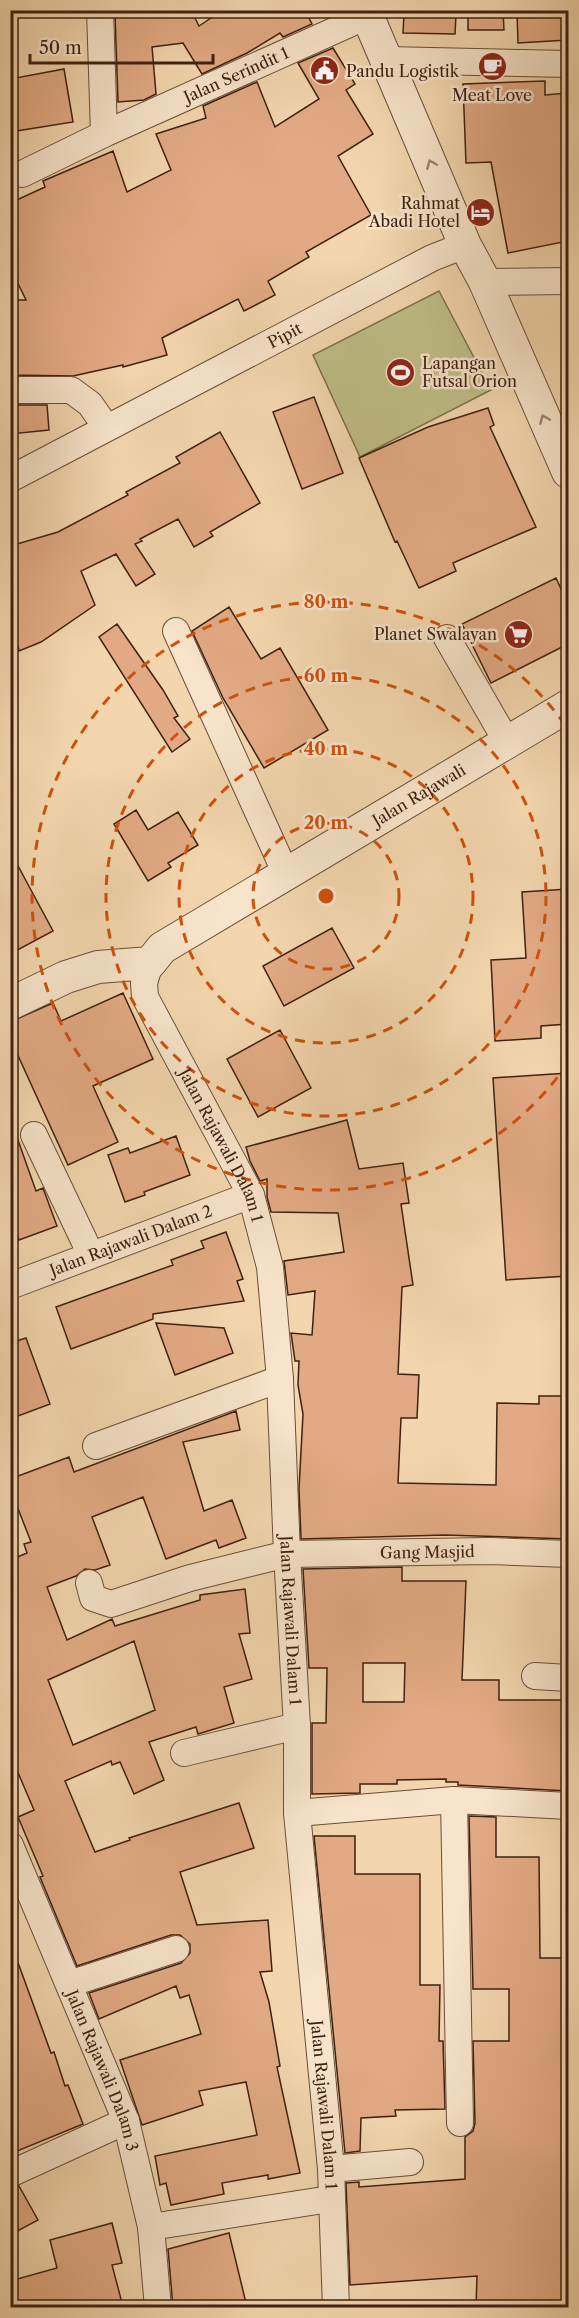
<svg xmlns="http://www.w3.org/2000/svg" width="579" height="2318" font-family="'Libre Caslon Text',serif">
<style>
.green{fill:#bfbd87;stroke:#7e6f4c;stroke-width:1.5}
.building{fill:#e2aa84;stroke:#3e2111;stroke-width:1.5;fill-rule:evenodd}
.lines{fill:none;stroke-linecap:round;stroke-linejoin:round}
.minor-casing{stroke:#6b4e38;stroke-width:28}
.tertiary-casing{stroke:#6b4e38;stroke-width:34}
.minor{stroke:#f7e4ca;stroke-width:26}
.tertiary{stroke:#f7e4ca;stroke-width:32}
.oneway{stroke:#9a826e}
.ring{fill:none;stroke:#ce510d;stroke-width:3;stroke-dasharray:10 8}
.labels{text-anchor:middle;stroke-width:5;stroke-linejoin:round;paint-order:stroke}
.poi-label{font-size:16px;fill:#3e2111;stroke:#f7e4ca;text-anchor:start}
.street-label{font-size:16px;fill:#3e2111;stroke:#f7e4ca}
.centre{fill:#ce510d;stroke:#f7e4ca;stroke-width:3}
.ring-label{font-size:18px;text-anchor:middle;font-weight:bold;fill:#ce510d;stroke:#f7e4ca;stroke-width:5;stroke-linejoin:round;paint-order:stroke}
</style>
<rect width="100%" height="100%" fill="#f3d6ae"/>
<filter id="stains"><feTurbulence type="fractalNoise" baseFrequency=".00333" numOctaves="4"/><feColorMatrix values="0 0 0 0 .2 0 0 0 0 .09 0 0 0 0 .02 0 0 0 .5 -.17"/></filter>
<radialGradient id="worn" r=".72"><stop offset=".6" stop-color="#630" stop-opacity="0"/><stop offset="1" stop-color="#630" stop-opacity=".3"/></radialGradient>
<path class="green" d="M439 291 491 390 360 457 313 355Z"/>
<path class="building" d="M135 10H191L199 26 223 10H305L312 24 283 37 280 33 247 53 202 74 183 43 152 47 156 94 144 100 118 102 115 13Z
M468 10H503L504 30H468Z
M568 10V40L518 43 517 12Z
M404 14H456L455 34 403 33Z
M333 48 355 84 346 90 373 134 338 156 371 215 306 252 309 257 268 281 275 295 244 311 238 299 162 338 167 355 123 367V365L73 376 10 375V300H26L10 267V203L45 187 43 181 113 151 127 192 171 170 156 134 206 118 203 106 257 82 275 127 319 99 298 63Z
M64 69 73 122 10 132V79Z
M545 81V95L568 93V241L508 253 491 162 466 163 463 84Z
M314 397 343 473 302 489 273 412Z
M10 405H47L49 430 10 434Z
M488 408 494 425 490 427 536 527 453 563 456 571 419 588 397 541 395 542 359 458 428 427Z
M220 432 260 503 210 532 213 536 194 547 178 519 140 539 142 541 135 544 155 574 136 586 116 554 81 571 95 605 41 642 19 651 18 646 10 650V546L58 532 128 495 126 492 180 463 176 457Z
M556 578 568 604V644L491 683 462 624Z
M229 607 261 659 280 648 328 730 264 768 223 698 192 631Z
M117 624 163 690 178 716 174 718 190 739 172 752 99 637Z
M136 810 148 830 178 812 198 845 168 863 171 867 148 881 114 824Z
M10 851 53 931 10 954Z
M568 889V1024L541 1026V1038L495 1041 491 960 526 958 522 892Z
M332 928 354 968 284 1006 263 966Z
M123 993 153 1059 93 1086 118 1142 68 1165 10 1038V1022L53 1003 61 1021Z
M280 1030 311 1088 258 1117 227 1059Z
M568 1073V1276L506 1280 493 1078Z
M347 1120 359 1169 403 1163 409 1203 401 1204 413 1285 402 1287 398 1374 419 1375 417 1418H401L398 1483 496 1485 497 1403 539 1404V1396H568V1539L445 1535 301 1539 299 1489 303 1414 298 1385 299 1361H295L291 1333 312 1335 315 1291 288 1295 284 1261 344 1252 338 1213 271 1212 267 1197V1179L260 1181 250 1161 246 1147Z
M10 1126H13L36 1191 43 1188 57 1226 19 1240 10 1216Z
M176 1136 190 1175 144 1192 145 1195 125 1202 108 1155 128 1148 130 1153Z
M226 1232 243 1279 237 1281 244 1301 153 1314V1319L71 1349 56 1307 173 1265 171 1260 204 1248 201 1241Z
M156 1323 224 1328 233 1353 175 1375Z
M26 1338 50 1404 10 1419V1343Z
M236 1411 240 1430 183 1442 204 1511 232 1500 246 1538 219 1548 216 1540 166 1559 143 1497 92 1517 110 1565 95 1570 85 1569 76 1576 47 1587 67 1640 112 1619 115 1626 200 1600V1595L245 1589 250 1633 239 1634 252 1679 224 1687 234 1723 198 1734 196 1727 149 1742 164 1780 134 1794 120 1762 112 1765 111 1761 65 1781 95 1852 130 1840 129 1838 239 1803 254 1848 180 1872 197 1925 268 1920 272 1971 260 1972 269 2002 280 2066 277 2067 300 2173 268 2179V2175L222 2183 224 2194 171 2205 166 2183 160 2185 155 2156 257 2135 246 2082 199 2091 203 2105 142 2125 120 2060 201 2034 189 1995 180 1998 176 1986 99 2019 89 1993 181 1963 190 1953V1944L180 1935H171L77 1966 40 1877 43 1876 18 1817 34 1810 10 1754V1560L27 1553 24 1544 31 1542 10 1488V1479L69 1457 74 1472ZM134 1641 155 1710 73 1745 48 1680Z
M402 1567V1581H466L462 1680H499V1700H563L562 1751H568V1791L458 1785V1782H446V1779L397 1780V1784H360V1793L312 1794V1723H326L327 1668H309L303 1569ZM363 1663H405L404 1702H363Z
M469 1816 496 1817V1857H539L540 1958H568V2307H476L477 2276 350 2285 346 2183 359 2182V2187L465 2179V2137L473 2131 475 2123 473 2041H509V1989H473Z
M314 1836H355V1874H420V1985H440L439 2041H443L445 2109 395 2110 396 2116 361 2118 360 2151 345 2153Z
M10 1949H13L51 2053 54 2052 65 2086 68 2085 83 2124 10 2154Z
M19 2186 38 2220 10 2235V2189Z
M112 2223 122 2263 112 2265 122 2303 106 2307H16L10 2281 57 2268 50 2240Z
M229 2233 247 2307H173L168 2249Z"/>
<g class="lines">
<defs>
<g id="minor">
<path d="M100 10 104 134"/>
<path d="M386 60 568 64"/>
<path id="s1" d="M22 174 104 134 367 16"/>
<path d="M485 282 568 281"/>
<path d="M10 390H71L90 404 106 427"/>
<path id="s2" d="M10 479 432 258 465 245"/>
<path d="M176 631 286 874"/>
<path d="M447 638 507 742"/>
<path id="s3" d="M150 963 144 983 145 997 251 1195 270 1267 280 1379 287 1554 297 1726V1813L331 2169 336 2308"/>
<path d="M34 1135 91 1255"/>
<path id="s4" d="M10 1286 251 1195"/>
<path d="M96 1446 280 1379"/>
<path id="s5" d="M89 1583 93 1598 111 1604 190 1578 287 1554 490 1551 568 1554"/>
<path d="M535 1676 568 1678"/>
<path d="M184 1753 297 1726"/>
<path d="M454 1800 460 2123"/>
<path d="M297 1813 454 1800 568 1806"/>
<path id="s6" d="M10 1845 126 2121 151 2227 158 2308"/>
<path d="M69 1984 176 1949"/>
<path d="M331 2169 410 2162"/>
<path d="M10 2174 126 2121"/>
<path d="M151 2227 330 2199"/>
</g>
<g id="tertiary">
<path d="M365 10 465 245 485 282 568 472"/>
<path id="s7" d="M10 1004 66 977 98 967 150 963 162 948 568 706"/>
</g>
</defs>
<use href="#minor" class="minor-casing"/>
<use href="#tertiary" class="tertiary-casing"/>
<use href="#minor" class="minor"/>
<use href="#tertiary" class="tertiary"/>
</g>
<defs><path id="oneway-chevron" d="M-2-3.5L2.5 0L-2 3.5" fill="none" stroke-width="1.6" stroke-linecap="round" stroke-linejoin="round" transform="scale(1.5)"/></defs>
<g class="oneway">
<use href="#oneway-chevron" transform="translate(431 164) rotate(-113)"/>
<use href="#oneway-chevron" transform="translate(544 419) rotate(-113)"/>
</g>
<g class="ring">
<circle cx="326" cy="896" r="73"/>
<circle cx="326" cy="896" r="147"/>
<circle cx="326" cy="896" r="220"/>
<path d="M568 1063A294 294 0 1 1 568 729"/>
</g>
<defs>
<symbol id="cafe-disc" viewBox="-11 -11 22 22"><circle r="9.5" fill="#8f2418" stroke="#f7e4ca"/><path d="M-5.5-4.5H6V0H3Q3 3.5 0 3.5H-2.5Q-5.5 3.5-5.5 0ZM3-3.2v2h1.7v-2ZM-6 4.5H4V6H-6Z" fill="#fff"/></symbol>
<symbol id="civic-disc" viewBox="-11 -11 22 22"><circle r="9.5" fill="#8f2418" stroke="#f7e4ca"/><path d="M-.6-6.5H3V-4.5H.6V-3L4-1V1h2V6H-6V1h2V-1L-.6-3ZM-1.2 2.5V6h2.4V2.5Z" fill="#fff"/></symbol>
<symbol id="hotel-disc" viewBox="-11 -11 22 22"><circle r="9.5" fill="#8f2418" stroke="#f7e4ca"/><path d="M-6-4.5h1.5V1H6V5H4.5V3h-9V5H-6ZM-4 0a1.8 1.8 0 1 1 3.6 0ZM.5 0V-2.5h3Q6-2.5 6 0Z" fill="#fff"/></symbol>
<symbol id="stadium-disc" viewBox="-11 -11 22 22"><circle r="9.5" fill="#8f2418" stroke="#f7e4ca"/><path d="M0-5a6.5 5 0 1 0 0 10a6.5 5 0 1 0 0-10ZM-3.5-1.8h7v3.6h-7Z" fill="#fff"/></symbol>
<symbol id="supermarket-disc" viewBox="-11 -11 22 22"><circle r="9.5" fill="#8f2418" stroke="#f7e4ca"/><path d="M-6-5.5h2.5l.6 2H6L4.5 2H-2.5L-4.4-4H-6ZM-1.5 3.2a1.3 1.3 0 1 0 .1 0ZM3 3.2a1.3 1.3 0 1 0 .1 0Z" fill="#fff"/></symbol>
</defs>
<g fill-rule="evenodd">
<use href="#cafe-disc" x="476" y="50" width="33" height="33"/>
<use href="#civic-disc" x="308" y="54" width="33" height="33"/>
<use href="#hotel-disc" x="464" y="196" width="33" height="33"/>
<use href="#stadium-disc" x="384" y="356" width="33" height="33"/>
<use href="#supermarket-disc" x="502" y="618" width="33" height="33"/>
</g>
<g class="labels">
<g class="poi-label">
<text x="346" y="77">Pandu Logistik</text>
<text x="492" y="101" text-anchor="middle">Meat Love</text>
<text x="460" y="209" text-anchor="end">Rahmat<tspan x="460" dy="18">Abadi Hotel</tspan></text>
<text x="422" y="369">Lapangan<tspan x="422" dy="18">Futsal Orion</tspan></text>
<text x="497" y="640" text-anchor="end">Planet Swalayan</text>
</g>
<g class="street-label">
<text dy="6" stroke="none"><textPath href="#s1" startOffset="236">Jalan Serindit 1</textPath></text>
<text dy="6" stroke="none"><textPath href="#s2" startOffset="310">Pipit</textPath></text>
<text dy="6" stroke="none"><textPath href="#s7" startOffset="466">Jalan Rajawali</textPath></text>
<text dy="6" stroke="none"><textPath href="#s3" startOffset="202">Jalan Rajawali Dalam 1</textPath></text>
<text dy="6" stroke="none"><textPath href="#s4" startOffset="129">Jalan Rajawali Dalam 2</textPath></text>
<text dy="6" stroke="none"><textPath href="#s5" startOffset="358">Gang Masjid</textPath></text>
<text dy="6" stroke="none"><textPath href="#s3" startOffset="688">Jalan Rajawali Dalam 1</textPath></text>
<text dy="6" stroke="none"><textPath href="#s6" startOffset="244">Jalan Rajawali Dalam 3</textPath></text>
<text dy="6" stroke="none"><textPath href="#s3" startOffset="1174">Jalan Rajawali Dalam 1</textPath></text>
</g>
</g>
<circle cx="326" cy="896" r="9" class="centre"/>
<g class="ring-label">
<text x="326" y="608">80 m</text>
<text x="326" y="682">60 m</text>
<text x="326" y="755">40 m</text>
<text x="326" y="829">20 m</text>
</g>
<rect width="579" height="2318" fill="none" stroke="#f3d6ae" stroke-width="36"/>
<rect x="12" y="12" width="555" height="2294" fill="none" stroke="#3e2111" stroke-width="3"/>
<rect x="18" y="18" width="543" height="2282" fill="none" stroke="#3e2111" stroke-width="1.5"/>
<path d="M30 54v9h183v-9" fill="none" stroke="#3e2111" stroke-width="3"/>
<text x="39" y="54" font-size="18" fill="#3e2111" stroke="#f7e4ca" stroke-width="4.5" paint-order="stroke">50 m</text>
<rect width="100%" height="100%" filter="url(#stains)"/>
<rect width="100%" height="100%" fill="url(#worn)"/>
</svg>
